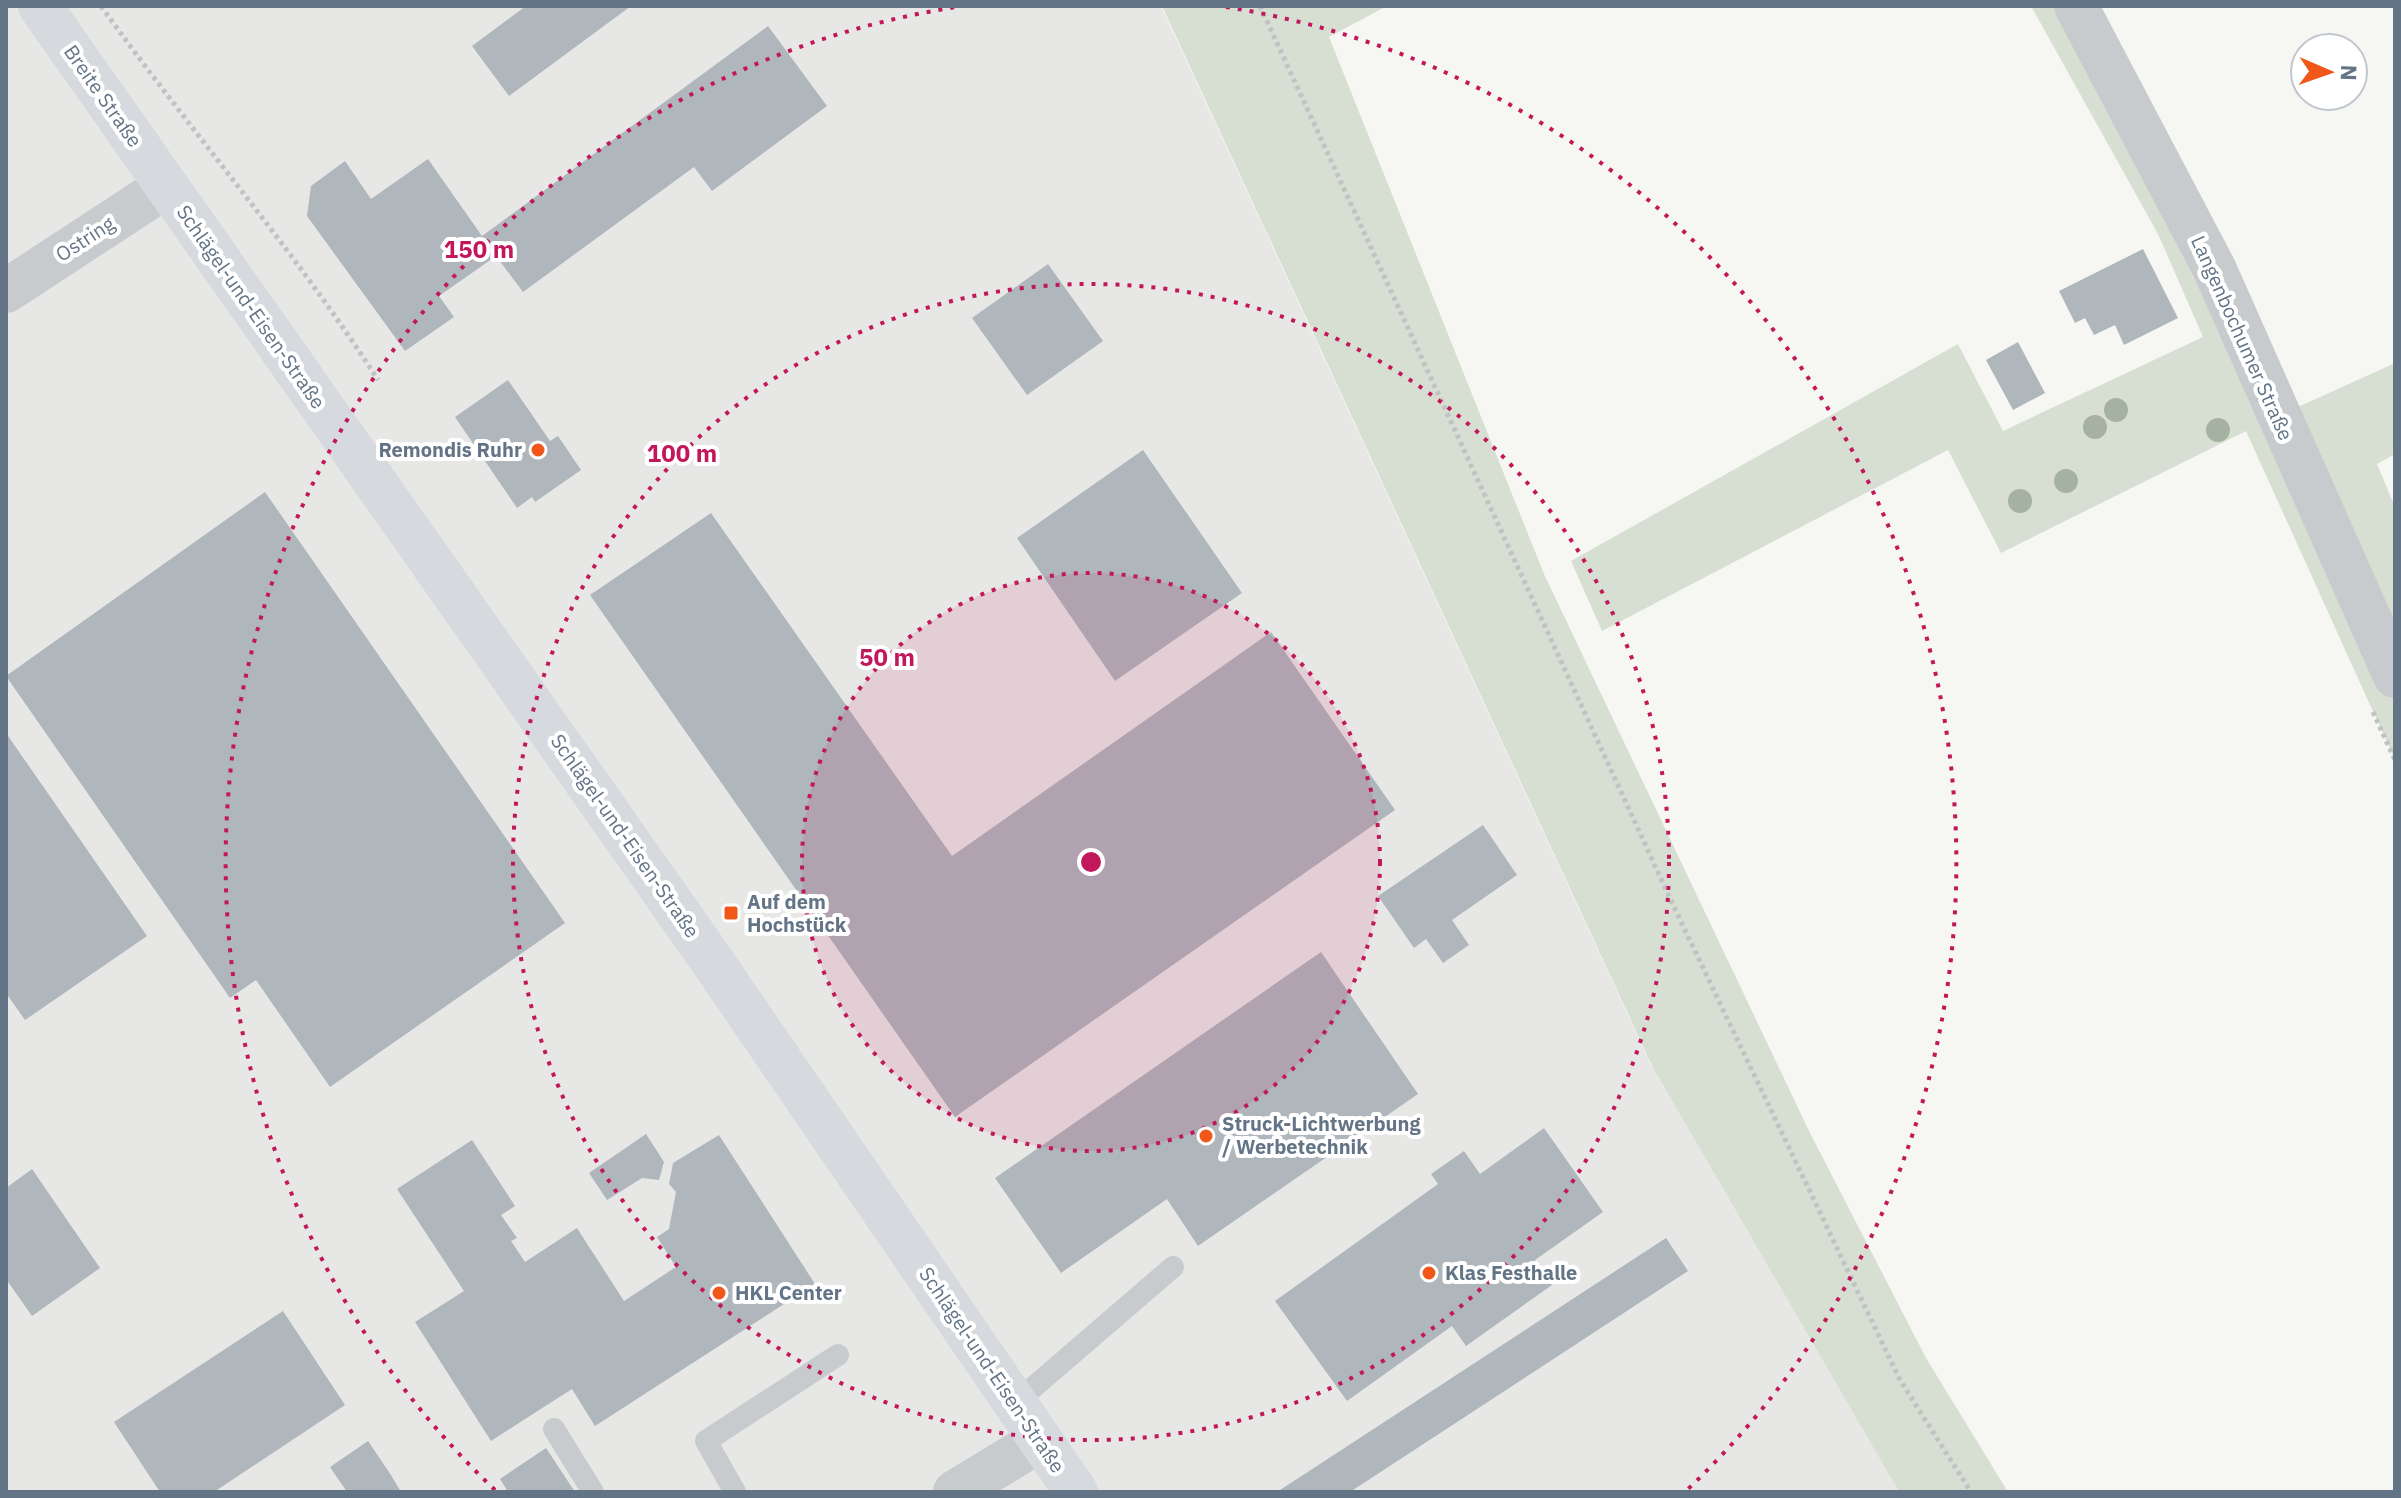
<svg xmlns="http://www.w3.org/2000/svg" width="2401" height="1498" font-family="'IBM Plex Sans',sans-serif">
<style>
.built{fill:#e7e8e6}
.green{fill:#d7dfd3}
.building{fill:#afb6bc}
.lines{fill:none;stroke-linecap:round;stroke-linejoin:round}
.path{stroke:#c1c2c4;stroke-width:5;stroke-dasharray:4 4;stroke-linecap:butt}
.lane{stroke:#c8cbce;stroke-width:22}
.street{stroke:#c8cbce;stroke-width:44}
.secondary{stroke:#d6dadf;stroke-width:44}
.tree{fill:#a5b1a1}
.ring{fill:none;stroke:#c2185b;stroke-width:4;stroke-dasharray:4 8}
.poi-dot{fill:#f15718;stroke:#fff;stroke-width:3}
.labels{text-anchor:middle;stroke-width:8;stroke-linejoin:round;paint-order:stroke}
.street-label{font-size:20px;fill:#637486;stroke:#fff}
.poi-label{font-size:20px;font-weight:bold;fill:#637486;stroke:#fff;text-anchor:start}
.centre{fill:#c2185b;stroke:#fff;stroke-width:4}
.ring-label{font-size:24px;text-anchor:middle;font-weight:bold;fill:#c2185b;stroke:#fff;stroke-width:8;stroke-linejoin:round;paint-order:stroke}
</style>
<rect width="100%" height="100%" fill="#f6f6f2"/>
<path class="built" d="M6 6H1161L1652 1067 1899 1492H6Z"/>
<path class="green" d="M1162 6H1387L1329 37 1544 574 1809 1131 1926 1358 2008 1492H1899L1654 1070Z
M2031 6H2076L2278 416 2395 363V454L2377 464 2395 507V760L2246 431 2001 553 1948 450 1602 631 1571 561 1958 344 2003 431 2203 337 2158 234Z"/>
<path class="building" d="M526 6H631L509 96 472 46Z
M768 26 827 106 712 191 694 167 523 292 496 256 439 296 454 317 405 351 307 216 311 186 345 161 371 199 428 159 482 236Z
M2143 249 2178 318 2124 345 2115 325 2094 335 2085 318 2075 323 2059 291Z
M1048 264 1103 341 1027 395 972 318Z
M2018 342 2045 393 2013 410 1986 360Z
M508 380 550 441 558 436 581 470 535 502 532 497 517 508 455 417Z
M1143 450 1242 593 1115 681 1017 538Z
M265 492 565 923 330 1087 256 980 230 998 6 676Z
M711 513 952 856 1271 632 1395 810 955 1117 590 595Z
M6 733 147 936 25 1020 6 993Z
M1483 825 1517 875 1452 920 1469 945 1443 963 1426 939 1414 948 1378 896Z
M1321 952 1418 1094 1198 1246 1167 1199 1061 1273 995 1178Z
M1544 1128 1603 1212 1535 1260 1552 1285 1466 1346 1452 1326 1347 1401 1275 1301 1438 1184 1431 1174 1464 1151 1480 1174Z
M646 1134 664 1162 659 1180 642 1178 607 1200 589 1173Z
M719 1135 815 1284 595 1426 572 1389 491 1441 415 1322 464 1291 397 1189 472 1140 515 1206 501 1215 517 1238 511 1241 525 1262 577 1228 624 1301 676 1267 657 1237 669 1229 676 1192 669 1184 673 1163Z
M32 1169 100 1268 32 1316 6 1279V1188Z
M1666 1238 1688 1271 1350 1492H1277Z
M283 1311 345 1405 214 1492H160L114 1422Z
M368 1441 391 1475 401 1492H347L330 1467Z
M546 1448 575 1492H508L500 1479Z"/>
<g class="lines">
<path class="path" d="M101 6C191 132 294 249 378 380
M1260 6 1673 905 1900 1380 1971 1492
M2373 712 2395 760"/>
<path class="lane" d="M1014 1404 1173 1267
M554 1429 593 1492
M735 1492 706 1441 838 1355"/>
<path class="street" d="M2076 6 2214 268 2395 676
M6 291 165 187
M955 1492 1039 1441"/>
<path class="secondary" d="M40 6 708 955 1076 1492"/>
</g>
<g class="tree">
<circle cx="2116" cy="410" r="12"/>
<circle cx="2095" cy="427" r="12"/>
<circle cx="2218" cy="430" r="12"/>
<circle cx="2066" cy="481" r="12"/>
<circle cx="2020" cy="501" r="12"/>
</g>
<circle cx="1091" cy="862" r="289" fill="#c2185b" fill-opacity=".12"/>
<g class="ring">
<circle cx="1091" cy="862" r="289"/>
<circle cx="1091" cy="862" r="578"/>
<path d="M495 1490A866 866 0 0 1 956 7M1226 7A866 866 0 0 1 1687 1490"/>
</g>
<g class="poi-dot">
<circle cx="538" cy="450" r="8"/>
<rect x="723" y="905" width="16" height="16" rx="4"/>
<circle cx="1206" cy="1136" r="8"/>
<circle cx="1429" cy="1273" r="8"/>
<circle cx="719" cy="1293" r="8"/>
</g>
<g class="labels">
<g class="street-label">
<text transform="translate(103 96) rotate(55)" y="7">Breite Straße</text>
<text transform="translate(85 239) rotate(-33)" y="7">Ostring</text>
<text transform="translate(251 307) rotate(55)" y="7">Schlägel-und-Eisen-Straße</text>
<text transform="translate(2242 338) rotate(66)" y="7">Langenbochumer Straße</text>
<text transform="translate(625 836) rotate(55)" y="7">Schlägel-und-Eisen-Straße</text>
<text transform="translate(992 1370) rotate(56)" y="7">Schlägel-und-Eisen-Straße</text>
</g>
<g class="poi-label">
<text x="522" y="457" text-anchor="end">Remondis Ruhr</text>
<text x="747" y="909">Auf dem<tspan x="747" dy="23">Hochstück</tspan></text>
<text x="1222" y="1131">Struck-Lichtwerbung<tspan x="1222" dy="23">/ Werbetechnik</tspan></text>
<text x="1445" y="1280">Klas Festhalle</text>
<text x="735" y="1300">HKL Center</text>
</g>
</g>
<circle cx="1091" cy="862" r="12" class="centre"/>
<g class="ring-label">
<text x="479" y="258">150 m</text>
<text x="682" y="462">100 m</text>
<text x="887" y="666">50 m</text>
</g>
<rect width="2401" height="1498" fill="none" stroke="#637486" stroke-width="16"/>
<g transform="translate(2329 72) rotate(92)"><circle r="38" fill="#ffffff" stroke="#c1c7cf" stroke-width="2"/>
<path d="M0-6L14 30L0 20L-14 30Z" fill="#f15718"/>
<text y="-12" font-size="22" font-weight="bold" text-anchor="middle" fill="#637486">N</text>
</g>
</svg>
